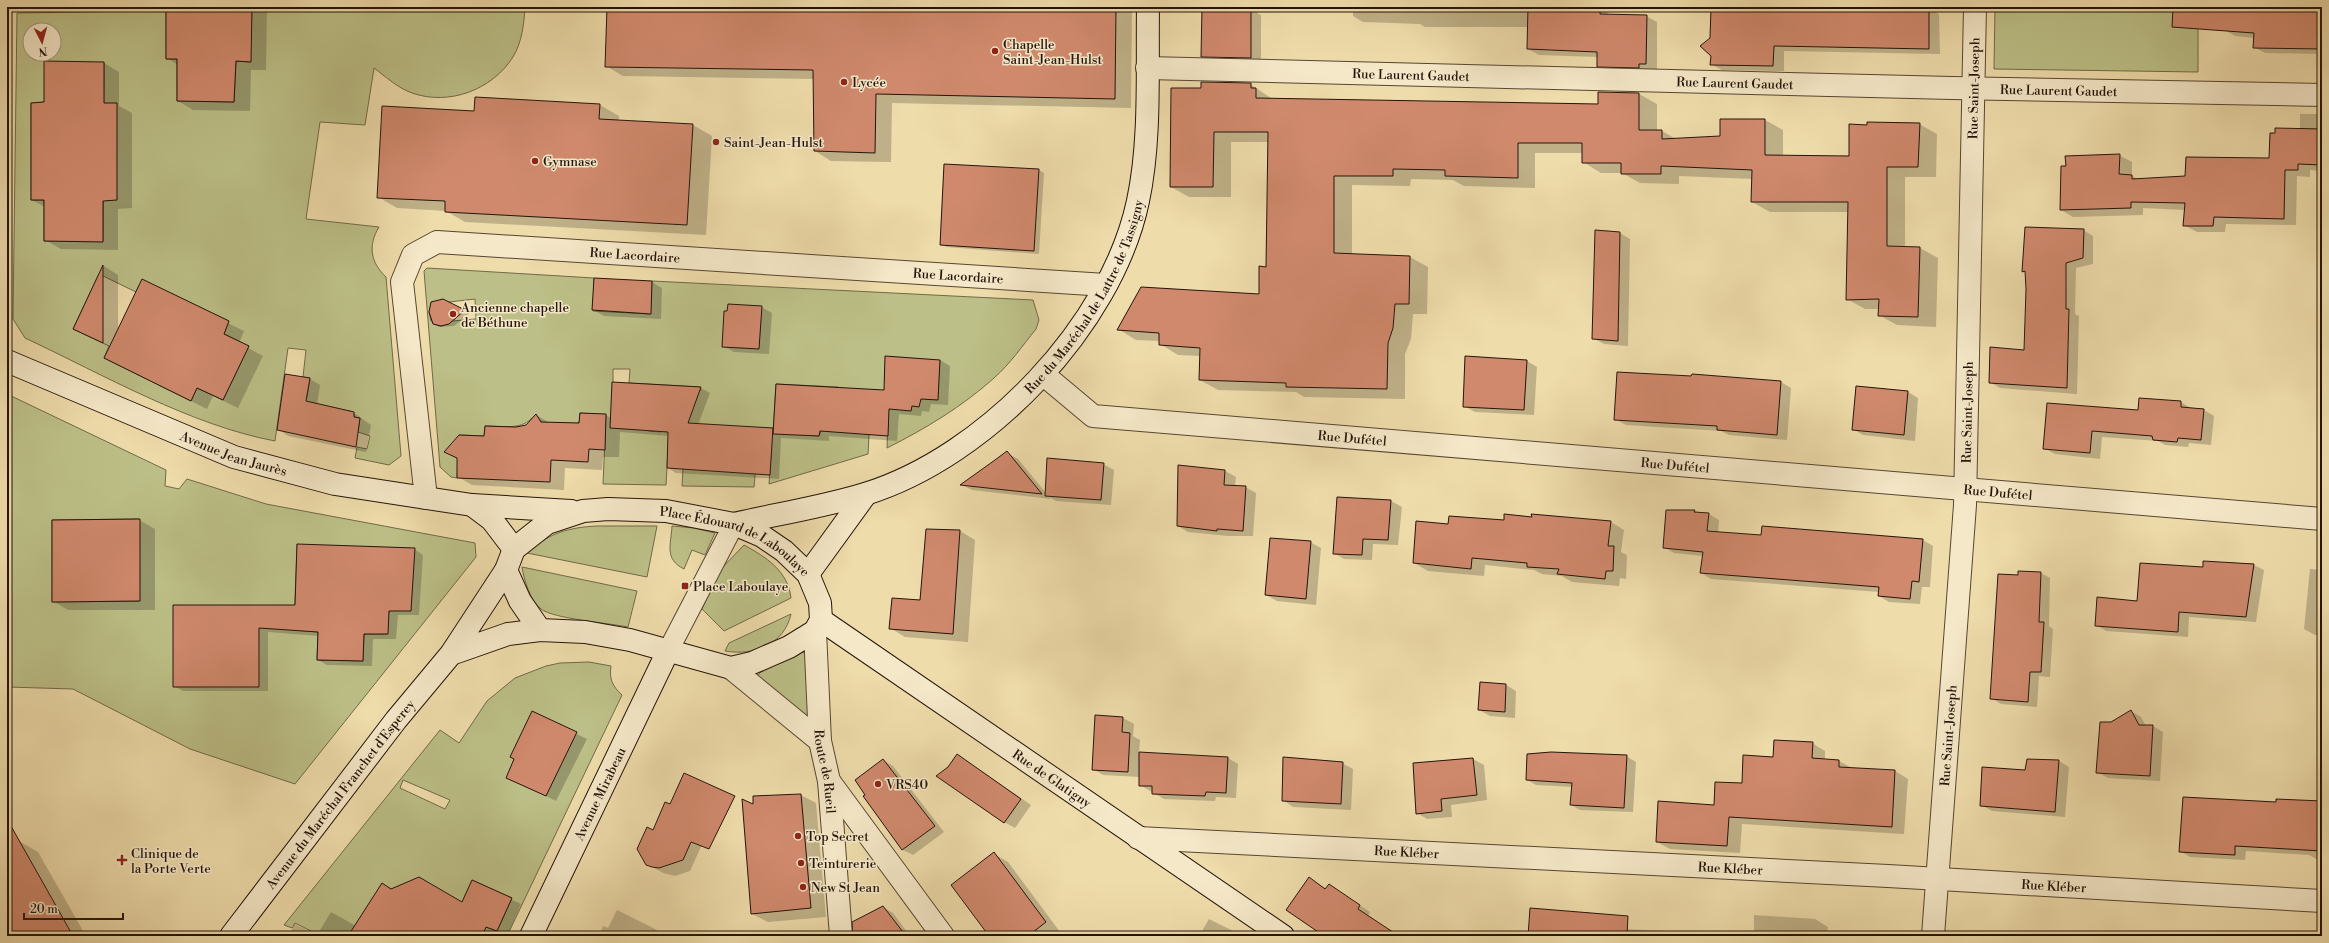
<svg xmlns="http://www.w3.org/2000/svg" width="2329" height="943" font-family="'Libre Bodoni',serif">
<style>
.green{fill:#bcbf87;stroke:#706a48;fill-rule:evenodd}
.shadow{fill:#0003}
.building{fill:#d0896d;stroke:#24140a}
.lines{fill:none;stroke-linecap:round;stroke-linejoin:round}
.lane-casing{stroke:#574632;stroke-width:22}
.street-casing{stroke:#574632;stroke-width:24}
.secondary-casing{stroke:#24140a;stroke-width:24}
.lane{stroke:#f5e8c8;stroke-width:20}
.street{stroke:#f5e8c8;stroke-width:22}
.secondary{stroke:#f5e8c8;stroke-width:22}
.poi-dot{fill:#8f2418;stroke:#f5e8c8;stroke-width:1.5}
.labels{text-anchor:middle;stroke-width:3;stroke-linejoin:round;paint-order:stroke}
.poi-label{font-size:13px;fill:#24140a;stroke:#f5e8c8;text-anchor:start}
.street-label{font-size:13px;fill:#24140a;stroke:#f5e8c8}
</style>
<rect width="100%" height="100%" fill="#efdcab"/>
<filter id="stains"><feTurbulence type="fractalNoise" baseFrequency=".005" numOctaves="4"/><feColorMatrix values="0 0 0 0 .2 0 0 0 0 .09 0 0 0 0 .02 0 0 0 .5 -.17"/></filter>
<radialGradient id="worn" r=".72"><stop offset=".6" stop-color="#630" stop-opacity="0"/><stop offset="1" stop-color="#630" stop-opacity=".3"/></radialGradient>
<path class="green" d="M147 7H166V59H177V101L234 102 236 61 250 62 252 7H525C524 24 522 42 513 57 492 90 449 106 412 93 398 88 386 77 374 68L365 125 320 122 306 219 379 227C368 245 370 262 386 277L401 456 389 465 355 458 357 447 367 449 370 436 358 432 360 418 354 417V412L304 401 307 397 310 378 303 377 306 350 288 348 275 441C190 425 104 375 25 338L13 319 17 13 147 11ZM30 30H54V54H30ZM104 62 103 241H44V200H31V103L44 102ZM99 274 136 292 142 280 229 321 224 334 249 346 223 400 197 388 191 401 104 358 109 346 73 329Z
M1995 7H2198V72L1994 69Z
M427 268 594 278 593 311 650 314 652 281 1033 300 1039 320 1036 329C1023 345 1010 364 994 378 963 406 925 429 887 448L888 421 870 417 868 454 769 484 771 455 757 454 754 487 682 486 684 451 668 449 666 485 603 484 606 415 580 413 579 423 544 427 540 420 531 419C520 430 501 426 485 426L484 436 459 435 457 478 451 477 440 467 424 271ZM475 299 476 319 452 321 441 326 431 321 429 312 432 304ZM613 369H630L629 383 700 387V391L661 428V432L649 431 648 427 613 383ZM776 384 838 387 819 436 773 433Z
M7 394 166 470 165 486 179 489 187 479 266 504 475 543 476 557 295 784 190 749 73 689 7 687ZM139 519V601L52 602V520ZM297 544 389 611 387 634H364L363 661 317 660 318 632 294 630Z
M598 526H657L647 577 527 553C548 533 570 527 598 526Z
M672 526 694 528 715 533 705 555 692 550 684 569C664 559 671 545 672 526Z
M744 545C766 557 788 571 791 598L724 631 702 609 720 570Z
M522 567 637 591 628 627C609 623 554 619 541 609 530 600 524 580 522 567Z
M791 614C784 645 754 656 725 651L729 643Z
M802 652 806 653 809 714 806 716 757 676 761 672Z
M589 662 611 666C609 678 612 686 622 695L507 936H482L486 927 497 931 512 898 472 880 447 936 400 894 382 884 366 936H308L311 931 295 923 292 928 284 925 440 730 459 743 487 701 515 678 546 666 560 663ZM403 780 450 800 445 809 400 788Z"/>
<path class="shadow" d="M167 7H267L266 70H251L250 111 193 110 178 101V65L167 58Z
M608 7H1132L1131 108 892 103 891 162 831 161 815 151 814 79 623 76 606 66Z
M1203 7H1258V14L1261 15V64L1213 62 1202 56Z
M1353 7H1600L1610 15 1646 16 1657 22V69H1649V73L1609 72 1598 66V57L1539 55 1528 49 1529 27H1425L1420 24 1363 22 1353 16Z
M1792 7 1928 8 1939 14 1940 54 1784 51V71L1722 70 1711 64V39L1792 9Z
M2199 7H2322V54L2265 53 2254 47 2255 38 2235 36 2218 26Z
M104 63 119 72V106L132 113V208L118 209V250L61 249 45 240V207L32 200 45 103Z
M1250 84 1274 100 1599 105 1639 94 1657 104V131H1662L1676 139 1721 137V120H1765L1783 130V156L1850 157 1868 126 1919 124 1937 134 1936 177H1905V248H1920L1938 258 1936 327 1897 325 1879 315V309H1865L1847 299 1849 212H1770L1752 202 1753 179 1679 176V184L1640 183 1622 173H1601L1583 162V153H1535V188L1464 186 1453 180 1411 179 1410 186 1352 185V255L1410 257 1428 267 1427 314H1413L1411 339 1405 354V399L1304 397 1296 392 1218 390 1200 380 1201 356 1178 355 1160 344V341L1136 340 1118 329 1260 295 1267 268 1268 142H1231V197H1189L1171 187 1202 89Z
M600 105 619 116V121L693 125 712 136 706 235 465 222 446 211 397 208 378 197 475 113Z
M2300 114H2322V171L2310 170V177L2297 176 2296 225 2226 224 2225 232H2197L2184 225 2185 210 2143 208V215L2073 217 2061 210 2067 167 2119 155 2132 162V176L2139 180 2186 177 2270 159 2300 129Z
M1039 170 1044 173 1039 254 946 247 941 244Z
M2083 230 2093 236V264L2076 268 2075 314 2079 316 2077 394 2000 388 1990 382 2025 352 2027 289 2026 273 2023 271Z
M1620 233 1630 239 1628 346 1604 344 1593 338Z
M104 266 118 275V331L143 281 244 331 239 343 263 356 238 408 213 396 207 409 120 366 105 358 110 347 75 328Z
M652 282 662 288 661 319 604 316 593 310Z
M443 300 465 311 470 313 454 326 439 327 433 324Z
M761 307 772 313 769 354 734 352 723 346Z
M940 360 950 366 948 405 931 404 929 412 922 411 921 416 899 414 897 441 829 436V441L781 438 779 479 676 473 668 468 669 436 620 432 619 457H603L602 470 565 468 564 490 472 485 458 477V459L445 452 526 426 536 415 550 423 579 424 606 415 612 419 613 383 701 388 710 393 698 425 774 429 885 391Z
M1527 361 1537 367 1534 415 1475 412 1464 406Z
M310 379 320 385 317 405 354 413 371 425 366 452 288 436 278 429Z
M1781 382 1791 388 1787 440 1729 435 1721 431 1626 425 1615 419Z
M1908 392 1918 398 1915 441 1863 435 1853 429Z
M2140 399 2181 402 2192 409 2204 410 2214 416 2211 445 2189 443 2188 447 2165 445 2158 441 2102 437 2100 459 2055 454 2044 448 2139 411Z
M1007 453 1018 459 1046 493 1103 464 1114 470 1111 505 1056 501 1049 497 1051 499 972 490 962 485Z
M1179 466 1225 471 1236 477 1235 486 1245 487 1256 493 1253 536H1228L1188 532 1178 526Z
M1338 498 1391 501 1402 507 1398 545 1373 544 1372 560 1344 559 1334 553Z
M1694 511 1709 514 1719 520 1718 533 1762 536 1763 528 1923 540 1933 546 1930 587H1922L1920 604 1889 602 1879 596V592L1711 579 1701 573 1703 556 1674 553 1664 547Z
M139 520 155 529V610H68L53 601Z
M1505 521 1611 522 1624 530 1621 552 1627 555 1626 579 1620 578 1619 586 1572 582 1562 576 1542 574 1534 570 1485 565 1484 576 1428 571 1414 563 1449 525Z
M960 531 975 540 968 642 905 637 890 628 921 601Z
M1310 542 1321 548 1316 605 1277 601 1266 595Z
M414 549 423 555 419 615H398L396 639H373L372 666 327 665 318 660 319 636 268 632V691H183L174 686V606H296Z
M2254 565 2264 570 2256 622 2189 617 2188 637 2106 631 2096 625 2204 568Z
M2310 569 2322 570V635H2315L2304 629Z
M2041 573 2050 578 2049 626 2053 629 2050 677 2039 676 2037 707 2001 704 1991 698 2018 576Z
M1506 685 1516 691 1515 718 1490 716 1479 710Z
M2131 711 2141 717 2146 726H2153L2163 732 2160 781 2108 778 2097 772 2111 723Z
M532 712 587 739 556 801 507 777Z
M1096 716 1123 718 1134 724 1133 736 1140 740 1139 753 1228 758 1238 764 1236 798 1216 797 1215 801 1164 799 1140 785V777L1103 775 1093 769Z
M1812 743 1825 751V760L1839 761 1852 768 1895 771 1908 779 1904 834 1742 824 1740 853 1670 849 1657 842 1715 806 1774 758Z
M1626 756 1636 762 1633 812 1580 810 1571 805 1573 787 1536 785 1527 780Z
M1473 759 1484 765 1487 800 1451 805 1452 817 1427 819 1417 813Z
M883 760 893 766 944 832 913 855 903 850 864 797Z
M967 761 1031 805 1015 828 1004 822Z
M2059 761 2069 767 2065 817 1992 811 1981 805 2026 771Z
M1342 763 1353 769 1351 810 1293 807 1283 800Z
M725 794 690 871 675 876 663 873 647 864 653 831 670 805Z
M801 795 816 803 826 917 768 922 752 914 754 806Z
M2322 802V862L2309 855 2246 851 2245 860 2190 857 2180 851 2276 803Z
M19 841 38 852 86 936H7V847Z
M994 854 1008 862 1063 936H990Z
M1309 878 1327 889 1329 885 1370 912 1368 916 1386 936H1326Z
M472 881 521 904 507 936 496 931 494 936H288L295 924 317 935 331 912 356 926 391 890 462 903Z
M883 907 893 913 910 936H864Z
M617 910 657 930 655 936H599L603 926 608 928Z
M1754 915 1815 919 1828 927 1827 936H1529L1602 928 1754 935Z
M1209 919 1233 931 1238 934 1236 936H1199Z
M745 934 748 936H707Z
M2028 935 2050 936H2028Z"/>
<path class="building" d="M166 7H252L251 62 236 61 234 102 177 101V59H166Z
M607 7H1116L1115 99 876 94 875 153 814 151 813 70 605 67Z
M1202 7 1251 8V58L1201 57Z
M1528 7H1600V14L1647 15 1646 64H1639V68L1597 67V52L1527 49Z
M1929 7V49L1774 46 1773 66 1710 65 1711 56 1700 46 1710 38 1711 8Z
M2173 7H2322V49L2253 48 2254 33 2172 27Z
M44 61 104 62V103H117V200L103 201V242L44 241V200H31V103L44 102Z
M1201 82 1251 83V88H1256V98L1598 104V92L1639 93V130H1662V139L1720 136V119H1765V155L1849 156V124L1867 125V122L1920 123 1918 167H1887V246L1920 247 1918 317 1878 316 1879 299 1846 300 1848 202H1751L1752 170 1661 166V174H1621V163H1582V143H1518V178L1445 176V170L1393 169V176H1334V253L1410 256 1409 304H1395L1393 328 1388 343 1387 389 1286 387V383L1199 380 1200 348 1159 345V333L1117 330 1141 287 1259 294V266L1266 267 1268 132H1214L1213 187H1170L1171 88H1201Z
M475 97 600 104 599 119 693 124 687 225 445 212V201L377 198 382 106 474 111Z
M2275 128 2322 129V165L2298 164V170H2285L2284 219 2214 217 2213 226H2183L2185 203 2131 202V208L2060 210 2061 166H2066L2065 156 2120 154 2119 174 2132 175V179L2185 176 2186 157 2269 158 2270 133H2275Z
M944 164 1039 169 1034 251 940 245Z
M2025 227 2084 229 2083 258 2066 263V309H2069L2067 388 1989 383 1990 347 2024 350 2026 289 2025 271 2022 272Z
M1595 230 1620 232 1618 341 1592 339Z
M103 265V343L73 329Z
M594 278 652 281 651 314 592 310Z
M142 279 229 321 224 334 249 346 223 400 197 388 191 401 104 358Z
M443 299 465 310 449 324 441 326 433 324 429 312 431 302Z
M728 304 762 306 759 349 722 347 724 311H727Z
M885 356 940 360 938 400 921 399 919 407 912 406 911 411 889 409 888 436 820 431 819 436 773 434 776 384 884 390Z
M1465 356 1527 360 1524 410 1463 407Z
M1617 372 1691 376 1692 374 1781 381 1777 435 1717 430V426L1614 420Z
M285 374 310 378 306 401 354 412V417L360 418 356 447 277 430Z
M612 382 701 387 688 423 773 428 770 475 667 468 668 432 610 428Z
M1856 386 1908 391 1904 435 1852 430Z
M2139 398 2181 401V407L2204 409 2201 440 2178 438 2177 442 2153 440 2152 436 2092 431 2090 453 2043 449 2047 403 2138 410Z
M580 413 606 414 605 450 589 449 588 462 551 460 550 482 457 478V458L444 452 459 435 484 436 485 426 516 427 526 425 536 414 541 422 579 423Z
M1007 451 1042 494 960 485 995 460Z
M1047 458 1104 463 1101 500 1045 496Z
M1178 465 1225 470 1224 485 1246 486 1243 531 1217 529V531L1177 526Z
M1337 497 1391 500 1388 540 1363 539 1362 555 1333 554Z
M1666 510H1695L1694 512 1709 513 1707 531 1761 535 1762 526 1923 539 1919 582 1912 581 1910 599 1878 596 1879 587 1700 573 1703 552 1663 548Z
M1504 514 1532 517 1531 514 1611 521 1608 546H1614L1613 571H1606L1605 579 1557 574 1559 569 1527 567V563L1472 558 1471 569 1413 563 1416 521 1448 524 1449 516 1504 520Z
M140 519V601L52 602V520Z
M926 529 960 530 953 634 889 629 892 598 920 600Z
M1270 538 1311 541 1306 599 1265 595Z
M297 544 415 548 411 611H389L388 634H364L363 661 317 660 318 632 259 628V687H173V605H295Z
M2203 561 2254 564 2246 617 2179 612 2178 632 2095 626 2097 597 2137 601 2140 563 2203 567Z
M2018 571 2041 572 2039 622H2044L2041 672H2030L2028 702 1990 699 1998 574 2018 575Z
M1480 682 1506 684 1505 712 1478 710Z
M2131 710 2139 725H2153L2150 776 2096 773 2100 722H2111Z
M532 711 577 732 546 796 506 778 514 759 510 757Z
M1095 715 1123 717 1122 732 1130 733 1128 772 1092 770Z
M1774 740 1813 742 1812 758 1839 760V767L1895 770 1892 827 1729 817 1727 846 1656 842 1658 801 1714 805 1715 782 1742 783 1743 755 1773 757Z
M1139 752 1228 757 1226 793 1206 792 1205 796 1152 794V786H1139Z
M1551 752 1627 755 1624 808 1570 805 1572 783 1526 780 1527 754Z
M957 754 1021 799 1004 823 936 776 948 767Z
M1283 757 1343 762 1341 804 1282 801Z
M1473 758 1477 795 1441 799 1442 811 1416 814 1413 763Z
M883 759 935 826 902 850 863 796 865 795 855 780Z
M2027 759 2059 760 2055 812 1980 806 1982 767 2025 770Z
M684 773 735 796 709 849 691 842 683 860 659 868 652 867 646 865 637 849 647 827 653 830 665 802 670 804Z
M801 794 811 908 751 914 742 799 753 804V796Z
M2183 797 2276 802V799L2322 801V851L2235 846V855L2179 852Z
M7 819 73 936H7Z
M994 852 1046 922 1028 936H989L951 885Z
M419 877 462 902 472 880 512 898 497 931 486 927 482 936H348L382 883 391 889Z
M1309 877 1325 889 1329 884 1360 905 1358 909 1399 936H1324L1286 910Z
M883 906 906 936H853L852 922Z
M1530 908 1628 916 1627 936H1528Z"/>
<g class="lines">
<defs>
<path id="lane" d="M668 651 734 524"/>
<g id="street">
<path id="s1" d="M1147 68 1952 88 2322 95"/>
<path id="s2" d="M1044 375 1093 416 2322 519"/>
<path id="s3" d="M426 498 402 282 413 255 437 242 1106 285"/>
<path id="s4" d="M815 631 820 741 829 781 841 936"/>
<path d="M731 668 820 741"/>
<path d="M829 781 943 936"/>
<path id="s5" d="M1138 838 1888 876 2322 901"/>
<path id="s6" d="M1933 936 1965 505 1975 7"/>
</g>
<g id="secondary">
<path id="s7" d="M7 361 234 457 335 484 426 498 472 505 571 511"/>
<path d="M472 505 492 520 514 549"/>
<path id="s8" d="M734 524C777 514 823 507 865 494 986 457 1112 325 1138 201 1151 140 1147 70 1148 7"/>
<path d="M506 570 520 601 540 630"/>
<path d="M808 574 866 494"/>
<path id="s9" d="M821 620 1283 936"/>
<path id="s10" d="M231 936 396 720 451 654 506 570 514 549 547 523 583 511 608 509 666 511 734 524 762 536 784 551 808 574 820 603 821 620 815 631 789 647 752 663 731 668 630 640 585 632 540 630 508 634 451 654"/>
<path id="s11" d="M531 936 668 651"/>
</g>
</defs>
<use href="#lane" class="lane-casing"/>
<use href="#street" class="street-casing"/>
<use href="#secondary" class="secondary-casing"/>
<use href="#lane" class="lane"/>
<use href="#street" class="street"/>
<use href="#secondary" class="secondary"/>
</g>
<g class="poi-dot">
<circle cx="995" cy="51" r="4"/>
<circle cx="844" cy="82" r="4"/>
<circle cx="716" cy="142" r="4"/>
<circle cx="535" cy="161" r="4"/>
<circle cx="453" cy="314" r="4"/>
<rect x="681" y="582" width="8" height="8" rx="2"/>
<circle cx="878" cy="784" r="4"/>
<circle cx="798" cy="836" r="4"/>
<path d="M120 854h4v4h4v4h-4v4h-4v-4h-4v-4h4z"/>
<circle cx="801" cy="863" r="4"/>
<circle cx="803" cy="887" r="4"/>
</g>
<g class="labels">
<g class="poi-label">
<text x="1003" y="49">Chapelle<tspan x="1003" dy="15">Saint-Jean-Hulst</tspan></text>
<text x="852" y="87">Lycée</text>
<text x="724" y="147">Saint-Jean-Hulst</text>
<text x="543" y="166">Gymnase</text>
<text x="461" y="312">Ancienne chapelle<tspan x="461" dy="15">de Béthune</tspan></text>
<text x="693" y="591">Place Laboulaye</text>
<text x="886" y="789">VRS40</text>
<text x="806" y="841">Top Secret</text>
<text x="131" y="858">Clinique de<tspan x="131" dy="15">la Porte Verte</tspan></text>
<text x="809" y="868">Teinturerie</text>
<text x="811" y="892">New St Jean</text>
</g>
<g class="street-label">
<text dy="5" stroke="none"><textPath href="#s1" startOffset="264">Rue Laurent Gaudet</textPath></text>
<text dy="5" stroke="none"><textPath href="#s1" startOffset="588">Rue Laurent Gaudet</textPath></text>
<text dy="5" stroke="none"><textPath href="#s6" startOffset="849">Rue Saint-Joseph</textPath></text>
<text dy="5" stroke="none"><textPath href="#s1" startOffset="912">Rue Laurent Gaudet</textPath></text>
<text dy="5" stroke="none"><textPath href="#s3" startOffset="472">Rue Lacordaire</textPath></text>
<text dy="5" stroke="none"><textPath href="#s3" startOffset="796">Rue Lacordaire</textPath></text>
<text dy="5" stroke="none"><textPath href="#s8" startOffset="440">Rue du Maréchal de Lattre de Tassigny</textPath></text>
<text dy="5" stroke="none"><textPath href="#s6" startOffset="525">Rue Saint-Joseph</textPath></text>
<text dy="5" stroke="none"><textPath href="#s2" startOffset="324">Rue Dufétel</textPath></text>
<text dy="5" stroke="none"><textPath href="#s7" startOffset="245">Avenue Jean Jaurès</textPath></text>
<text dy="5" stroke="none"><textPath href="#s2" startOffset="648">Rue Dufétel</textPath></text>
<text dy="5" stroke="none"><textPath href="#s2" startOffset="972">Rue Dufétel</textPath></text>
<text dy="5" stroke="none"><textPath href="#s10" startOffset="720">Place Édouard de Laboulaye</textPath></text>
<text dy="5" stroke="none"><textPath href="#s6" startOffset="201">Rue Saint-Joseph</textPath></text>
<text dy="5" stroke="none"><textPath href="#s4" startOffset="141">Route de Rueil</textPath></text>
<text dy="5" stroke="none"><textPath href="#s9" startOffset="280">Rue de Glatigny</textPath></text>
<text dy="5" stroke="none"><textPath href="#s11" startOffset="158">Avenue Mirabeau</textPath></text>
<text dy="5" stroke="none"><textPath href="#s10" startOffset="179">Avenue du Maréchal Franchet d'Esperey</textPath></text>
<text dy="5" stroke="none"><textPath href="#s5" startOffset="269">Rue Kléber</textPath></text>
<text dy="5" stroke="none"><textPath href="#s5" startOffset="593">Rue Kléber</textPath></text>
<text dy="5" stroke="none"><textPath href="#s5" startOffset="917">Rue Kléber</textPath></text>
</g>
</g>
<rect width="2329" height="943" fill="none" stroke="#efdcab" stroke-width="24"/>
<rect x="8" y="8" width="2313" height="927" fill="none" stroke="#24140a" stroke-width="2"/>
<rect x="12" y="12" width="2305" height="919" fill="none" stroke="#24140a"/>
<g transform="translate(42 42) rotate(174)"><circle r="19" fill="#f5e8c8" stroke="#a1937c"/>
<path d="M0-3L7 15L0 10L-7 15Z" fill="#8f2418"/>
<text y="-6" font-size="11" font-weight="bold" text-anchor="middle" fill="#24140a">N</text>
</g>
<path d="M24 913v6h99v-6" fill="none" stroke="#24140a" stroke-width="2"/>
<text x="30" y="913" font-size="12" fill="#24140a" stroke="#f5e8c8" stroke-width="3" paint-order="stroke">20 m</text>
<rect width="100%" height="100%" filter="url(#stains)"/>
<rect width="100%" height="100%" fill="url(#worn)"/>
</svg>
